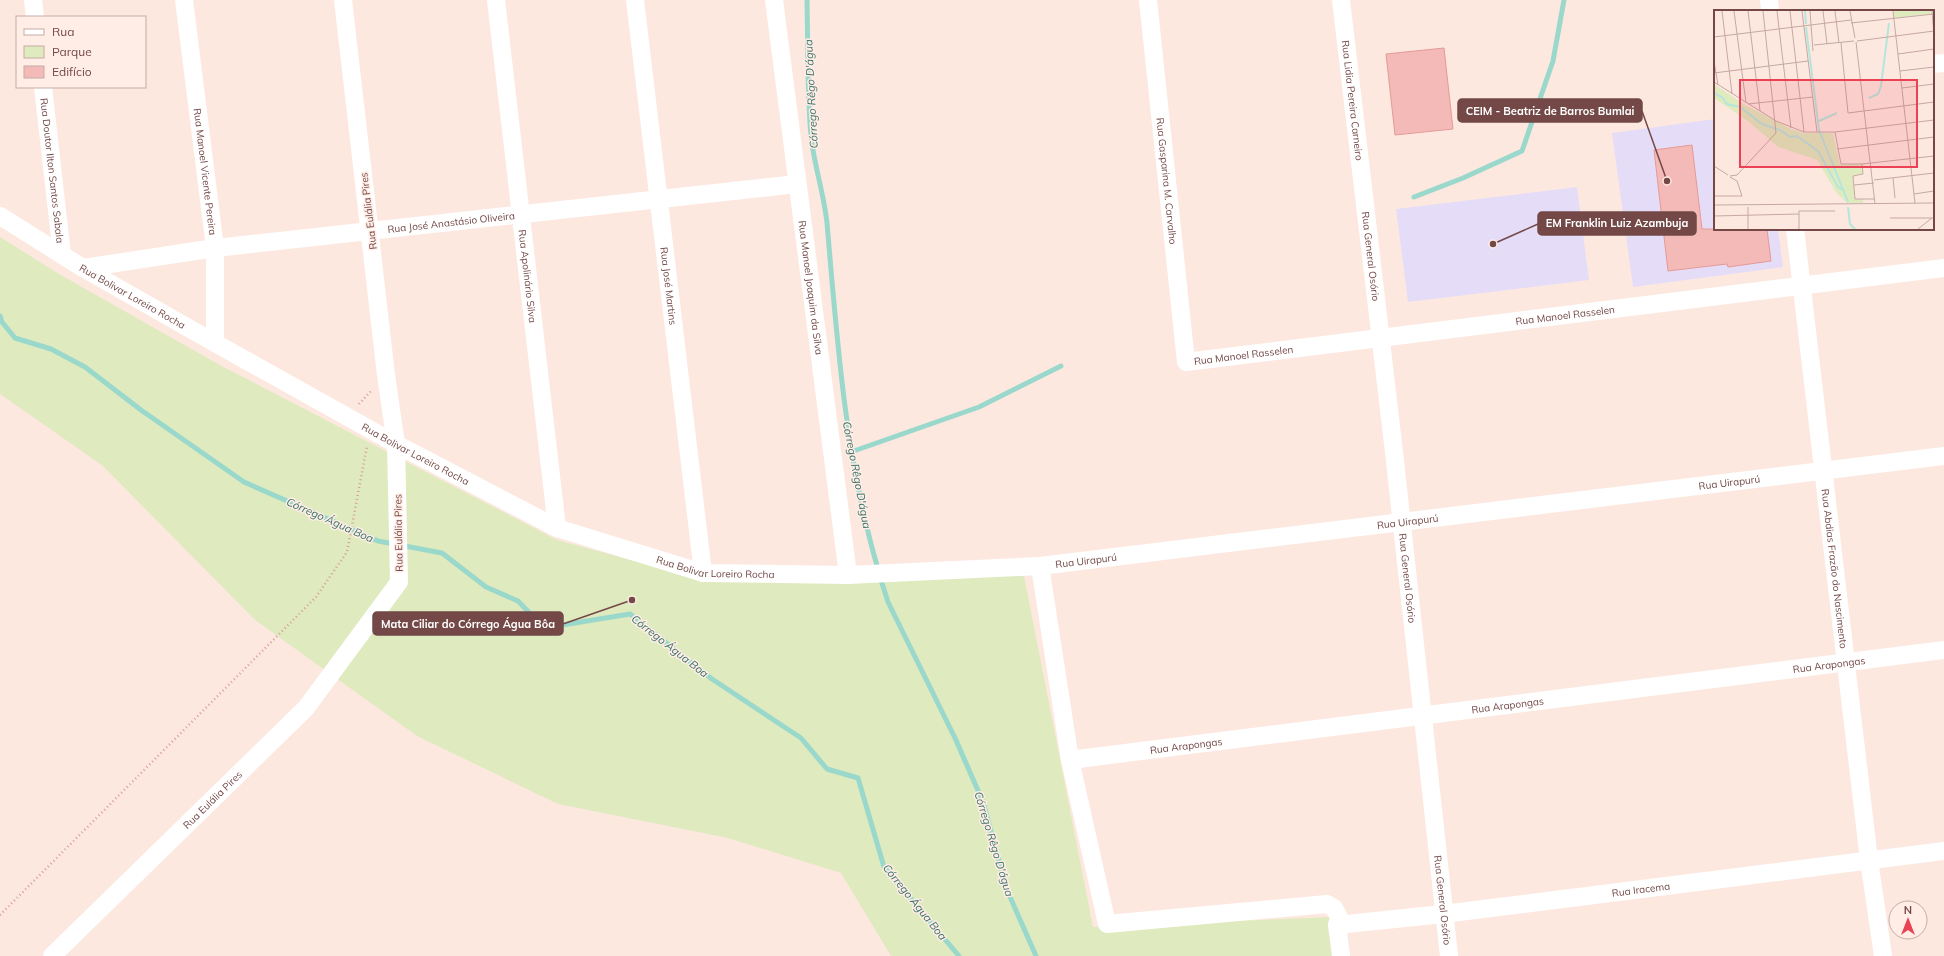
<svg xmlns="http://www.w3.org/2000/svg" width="1944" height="956" font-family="Mulish,sans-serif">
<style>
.education{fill:#e5ddf8}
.green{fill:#dfeabe}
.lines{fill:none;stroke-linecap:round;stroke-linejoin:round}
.stream{stroke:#9ad8cc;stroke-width:5}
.building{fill:#f3bab7;stroke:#e59a97}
.path{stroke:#d79d9a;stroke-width:2.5;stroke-dasharray:1 3;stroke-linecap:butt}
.street{stroke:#fff;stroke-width:18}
.labels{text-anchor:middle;stroke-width:3;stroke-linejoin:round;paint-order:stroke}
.street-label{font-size:10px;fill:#734847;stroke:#ffede6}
.water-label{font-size:11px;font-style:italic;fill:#387368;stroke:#ffede6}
.inset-river{fill:none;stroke:#b4e6dc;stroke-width:2}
.inset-road{fill:none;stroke:#c6a8a3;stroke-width:1}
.view{fill:#ea4155;fill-opacity:0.15;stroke:#ea4155;stroke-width:2}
.inset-edge{fill:none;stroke:#734847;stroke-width:2}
.leader{fill:none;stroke:#734847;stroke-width:1.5}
.callout-dot{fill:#734847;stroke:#ffede6;stroke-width:1.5}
.callout{fill:#734847;stroke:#734847;stroke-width:1.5}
.callout-label{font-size:11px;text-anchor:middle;font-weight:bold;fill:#fff}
</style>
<rect width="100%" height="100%" fill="#fde8e0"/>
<path class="education" d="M1715 119V229H1778L1783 267 1633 287 1612 133Z
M1577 187 1589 280 1408 302 1396 209Z"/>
<path class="green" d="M0 237 59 274 218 364 557 540 705 580 1024 576 1093 927 1331 917 1334 956H891L841 873 728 838 558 804 417 736 255 620 103 466 0 394Z"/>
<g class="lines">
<path class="stream" d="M807 0C808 45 807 91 811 136 814 165 824 194 827 223 837 339 845 457 878 569
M1414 197 1463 178 1522 151 1553 61 1564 0
M0 316 2 322 15 338 51 349 85 367 141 410 244 482 378 541 442 553 486 587 518 601 544 628 630 614 712 679 801 738 827 769 858 778 884 867 959 956
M851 452 979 407 1061 366
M880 577 888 602 955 738 983 802 1007 890 1036 956"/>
</g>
<path class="building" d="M1444 48 1453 129 1395 135 1386 54Z
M1692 145 1702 229H1767L1771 261 1728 267 1727 264 1668 271 1654 150Z"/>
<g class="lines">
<path class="path" d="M359 404 371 391
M0 915 316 597 347 552 367 446"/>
<g class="street">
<path d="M33 0 35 17"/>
<path id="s1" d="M184 0 215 248V343"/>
<path id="s2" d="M496 0 557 528"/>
<path id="s3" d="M635 0 703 573"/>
<path id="s4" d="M774 0 848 575"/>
<path id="s5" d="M1148 0 1186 362 1944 268"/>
<path id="s6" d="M1341 0 1394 452 1449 956"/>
<path d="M1769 0 1770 11"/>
<path d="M1933 64 1944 63"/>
<path id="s7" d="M43 87 62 255"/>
<path id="s8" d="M0 216 83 268 215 343 396 444 557 528 703 573 848 575 1040 566 1944 456"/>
<path id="s9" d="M1795 229 1869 860 1883 956"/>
<path id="s10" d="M83 268 215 248 797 184"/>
<path d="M1040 566 1070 760 1107 924 1327 904 1334 908 1339 917 1337 925 1341 956"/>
<path id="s11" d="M1070 760 1944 650"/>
<path id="s12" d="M1337 925 1443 914 1944 851"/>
<path id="s13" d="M52 956 306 708 399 582 396 444 386 375 343 0"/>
</g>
</g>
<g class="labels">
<g class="street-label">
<text dy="4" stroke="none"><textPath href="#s6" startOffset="101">Rua Lidia Pereira Carneiro</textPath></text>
<text dy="4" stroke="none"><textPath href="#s7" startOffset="84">Rua Doutor Ilton Santos Sabala</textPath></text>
<text dy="4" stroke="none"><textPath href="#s1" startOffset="173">Rua Manoel Vicente Pereira</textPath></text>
<text dy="4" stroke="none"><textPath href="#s5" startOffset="182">Rua Gasparina M. Carvalho</textPath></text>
<text transform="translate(368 211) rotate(-97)" y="4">Rua Eulália Pires</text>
<text dy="4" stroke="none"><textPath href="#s10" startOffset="371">Rua José Anastásio Oliveira</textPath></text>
<text dy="4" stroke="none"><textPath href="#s6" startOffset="258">Rua General Osório</textPath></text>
<text dy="4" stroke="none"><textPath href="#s2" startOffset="278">Rua Apolinário Silva</textPath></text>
<text dy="4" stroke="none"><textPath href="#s3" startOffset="288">Rua José Martins</textPath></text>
<text dy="4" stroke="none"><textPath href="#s4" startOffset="290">Rua Manoel Joaquim da Silva</textPath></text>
<text dy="4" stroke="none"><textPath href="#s8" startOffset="155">Rua Bolivar Loreiro Rocha</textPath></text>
<text dy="4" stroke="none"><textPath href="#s5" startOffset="746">Rua Manoel Rasselen</textPath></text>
<text dy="4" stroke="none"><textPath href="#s5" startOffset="422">Rua Manoel Rasselen</textPath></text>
<text dy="4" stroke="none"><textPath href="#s8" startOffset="479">Rua Bolivar Loreiro Rocha</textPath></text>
<text dy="4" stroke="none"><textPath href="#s8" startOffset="1823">Rua Uirapurú</textPath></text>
<text dy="4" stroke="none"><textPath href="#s8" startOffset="1499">Rua Uirapurú</textPath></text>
<text transform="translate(398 533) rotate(-91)" y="4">Rua Eulália Pires</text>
<text dy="4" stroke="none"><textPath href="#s8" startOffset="1175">Rua Uirapurú</textPath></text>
<text dy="4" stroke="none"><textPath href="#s8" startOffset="803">Rua Bolivar Loreiro Rocha</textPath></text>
<text dy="4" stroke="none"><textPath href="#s9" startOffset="342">Rua Abdias Frazão do Nascimento</textPath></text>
<text dy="4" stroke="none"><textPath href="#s6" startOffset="582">Rua General Osório</textPath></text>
<text dy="4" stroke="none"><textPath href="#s11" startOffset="765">Rua Arapongas</textPath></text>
<text dy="4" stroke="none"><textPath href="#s11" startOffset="441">Rua Arapongas</textPath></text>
<text dy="4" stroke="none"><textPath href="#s11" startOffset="117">Rua Arapongas</textPath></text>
<text dy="4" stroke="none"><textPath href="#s13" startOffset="224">Rua Eulália Pires</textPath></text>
<text dy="4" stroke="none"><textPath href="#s12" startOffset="306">Rua Iracema</textPath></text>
<text dy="4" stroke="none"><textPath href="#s6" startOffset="906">Rua General Osório</textPath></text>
</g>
<g class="water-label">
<text transform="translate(811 94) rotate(-93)" y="4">Córrego Rêgo D'água</text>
<text transform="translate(857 475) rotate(79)" y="4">Córrego Rêgo D'água</text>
<text transform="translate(330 520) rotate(24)" y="4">Córrego Água Boa</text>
<text transform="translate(670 646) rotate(38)" y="4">Córrego Água Boa</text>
<text transform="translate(994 844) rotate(73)" y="4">Córrego Rêgo D'água</text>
<text transform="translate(915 902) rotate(51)" y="4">Córrego Água Boa</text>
</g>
</g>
<g transform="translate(1714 10)">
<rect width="220" height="220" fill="#fde8e0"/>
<path d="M180 1H217L218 4 180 8ZM0 74 31 95 77 119 90 123H119L126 154H147L148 164 139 165 141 189H149V193H133L122 182 103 150 64 137 35 112 0 88Z" fill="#dfeabe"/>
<path class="inset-river" d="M91 1 92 14M92 17 105 120 134 192M0 83 9 88 13 94 26 97 48 114 66 120 76 127 83 126 104 141 124 177 129 180M155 88 164 84 167 76 175 13M105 111 123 103M134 197 136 214 141 219"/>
<path class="inset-road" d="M8 1 18 84M20 1 32 93M34 1 46 101M63 1 77 118M76 1 90 122M88 1 103 122M96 1 99 41M109 1 113 34M121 1 125 33M136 1 141 28M179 1 201 193M218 1 220 26M137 13 220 4M0 27 137 10M143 31 220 21M142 32 161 194M127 33 134 103 220 92M100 35 140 31M184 44 220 39M0 51 4 75M186 61 220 57M0 63 94 51M0 72 62 111 90 122H121L220 110M188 78 220 74M34 94 99 87M121 122 127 154H148L149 164 139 166 141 189H161M123 139 220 127M148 154 220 146M0 156 14 165M16 166 23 165 62 123 49 1M179 168 181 188M160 170 220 163M140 175 160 173M200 184 220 181M0 186H28L23 171 16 167M0 195 220 193M34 197V219M0 206 85 204M176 208H220M85 219V201H121M204 219 218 208"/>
<path class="view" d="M26 70H203V157H26Z"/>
<rect width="220" height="220" class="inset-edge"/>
</g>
<path class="leader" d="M1667 181L1642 111M1493 244L1538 224M632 600L563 624"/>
<g class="callout-dot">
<circle cx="1667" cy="181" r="4"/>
<circle cx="1493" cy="244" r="4"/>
<circle cx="632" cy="600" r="4"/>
</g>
<g class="callout">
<rect x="1458" y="99" width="184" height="23" rx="4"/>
<rect x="1538" y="212" width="158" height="23" rx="4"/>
<rect x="373" y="612" width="190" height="23" rx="4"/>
</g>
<g class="callout-label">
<text x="1550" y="115">CEIM - Beatriz de Barros Bumlai</text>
<text x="1617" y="227">EM Franklin Luiz Azambuja</text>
<text x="468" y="628">Mata Ciliar do Córrego Água Bôa</text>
</g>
<rect x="16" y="16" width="130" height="72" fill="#ffede6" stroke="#c7aba6"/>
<rect x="24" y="29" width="20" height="6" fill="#ffffff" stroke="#c7aba6"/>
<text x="52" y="36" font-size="12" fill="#734847">Rua</text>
<rect x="24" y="46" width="20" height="12" fill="#dfeabe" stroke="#c7aba6"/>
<text x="52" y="56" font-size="12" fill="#734847">Parque</text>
<rect x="24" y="66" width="20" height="12" fill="#f3bab7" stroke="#c7aba6"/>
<text x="52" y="76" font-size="12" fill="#734847">Edifício</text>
<g transform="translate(1908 920)"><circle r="19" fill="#ffede6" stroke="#c7aba6"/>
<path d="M0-3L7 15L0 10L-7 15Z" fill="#ea4155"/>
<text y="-6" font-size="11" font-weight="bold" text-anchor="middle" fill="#734847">N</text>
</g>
</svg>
